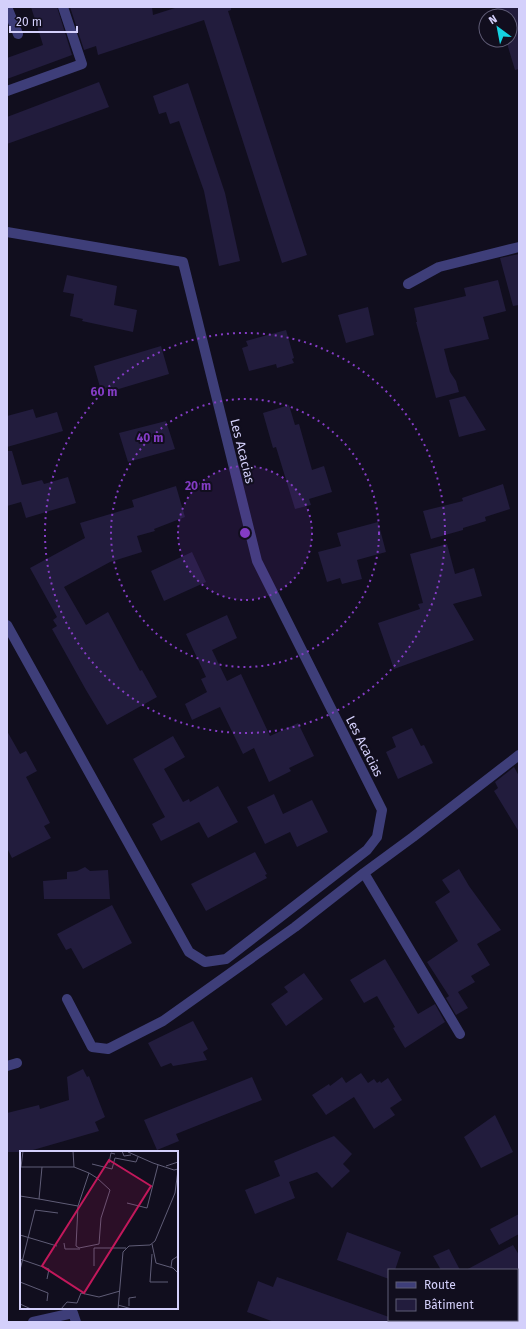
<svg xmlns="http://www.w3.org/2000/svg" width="526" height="1329" font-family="'Fira Sans',sans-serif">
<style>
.building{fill:#221c3d}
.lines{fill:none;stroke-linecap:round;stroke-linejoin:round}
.minor{stroke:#3e3e79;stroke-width:10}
.ring{fill:none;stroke:#843cc5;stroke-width:2;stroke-dasharray:2 4}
.labels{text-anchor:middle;stroke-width:4;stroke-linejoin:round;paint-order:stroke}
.street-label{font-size:13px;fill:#d4d0fb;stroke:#110e1e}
.inset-road{fill:none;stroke:#5f5c76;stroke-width:1}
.view{fill:#c2185b;fill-opacity:0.15;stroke:#c2185b;stroke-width:2}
.inset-edge{fill:none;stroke:#d4d0fb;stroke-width:2}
.centre{fill:#843cc5;stroke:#110e1e;stroke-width:2}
.ring-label{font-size:12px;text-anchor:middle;font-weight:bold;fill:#843cc5;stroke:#110e1e;stroke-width:4;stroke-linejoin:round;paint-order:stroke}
</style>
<rect width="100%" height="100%" fill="#110e1e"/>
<path class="building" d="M31 7H57L72 55 7 79V58L43 45Z
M70 7H152L153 15 178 7H231V10L228 11 307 255 282 263 204 20 98 55 96 46 84 50Z
M495 7H519V69L515 70 506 40H510V16H498Z
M99 82 109 107 7 144V117Z
M188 83 225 193 240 261 219 266 204 191 179 121 170 124 166 112 159 114 153 96Z
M519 254V305L513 306 500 258Z
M67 275 117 286 114 305 137 310 133 332 82 321 83 319 70 316 74 294 63 292Z
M498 280 506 311 483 317 489 339 444 349 450 372 456 381 459 392 436 398 416 322H417L414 308 466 296 464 288Z
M368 307 374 335 346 343 338 315Z
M286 330 294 358 292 359 294 363 277 368 276 364 249 371 242 348 248 346 246 341Z
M161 346 169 374 102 394 94 366Z
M465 396 486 430 459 437 449 400Z
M289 405 295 425 299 424 312 470 324 466 332 492 309 499 311 505 295 509 276 447 273 448 263 413Z
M33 409 36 418 57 412 63 431 7 447V416Z
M166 421 175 449 128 462 119 433Z
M7 451H12L22 485 42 480 44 484 68 477 76 503 26 518 21 502 7 506Z
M503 484 510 509 485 517 486 521 463 528V530L431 539 423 511 463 501 462 498Z
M176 486 185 517 154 529 155 531 137 536 142 552 110 562 64 587 86 625 108 612 140 671 142 670 157 697 107 725 86 690 52 629 57 626 53 620 57 617 30 568 85 538 80 523 134 507 132 500Z
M378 522 386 552 357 560 362 579 342 584 340 578 327 582 318 552 341 546 337 533Z
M447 544 455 574 474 568 482 596 453 604 474 640 394 669 378 623 420 609 418 604 423 603 410 554Z
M192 552 206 582 164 601 151 571Z
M227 615 237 638 212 650 227 681 241 674 270 736 298 723 314 756 289 768 291 771 269 782 254 748 243 754 220 707 192 720 185 704 207 692 201 679 206 677 186 634Z
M412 728 421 746 424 745 433 763 398 779 386 752 396 747 392 737Z
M7 731 20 754 26 751 37 771 26 777 50 823 44 826 51 838 12 858 7 848Z
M173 736 185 757 164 769 183 802 189 799 190 802 218 786 238 822 208 838 199 822 161 841 152 824 165 817 133 759Z
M514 767 519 776V832L494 791 498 788 495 782Z
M274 794 283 814 312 800 328 832 297 847 290 832 265 844 247 807Z
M255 852 267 874 265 875 267 878 206 911 191 884Z
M85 867 90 871 108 870 110 899H44L43 881 67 879V872L77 871Z
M459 869 469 886 501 930 477 944 490 965 471 976 475 982 458 992 468 1008 456 1015 446 998 449 996 427 962 458 941 435 902 450 892 442 880Z
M112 905 132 943 83 969 71 948 66 950 57 934Z
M385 959 418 1014 435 1004 445 1022 405 1048 393 1028 395 1027 377 996 364 1003 350 980Z
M304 973 323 999 286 1026 271 1004 288 992 284 987Z
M193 1021 208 1049 203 1052 207 1060 173 1066 171 1063 161 1067 148 1043Z
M83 1069 87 1077 89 1076 105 1117 95 1122 99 1131 26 1152H7V1113L39 1105 40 1109 69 1100 67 1077Z
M361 1073 368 1083 374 1079 377 1083 380 1081 381 1083 388 1078 402 1100 390 1108 395 1115 374 1129 354 1097 326 1115 312 1095 329 1084 330 1086 342 1077 346 1083Z
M252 1077 262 1100 176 1134 179 1141 157 1150 144 1120Z
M495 1115 513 1152 481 1168 464 1137Z
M334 1136 352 1154 343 1164 350 1171 332 1188 317 1172 289 1182 295 1198 255 1214 245 1190 280 1176 274 1161Z
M519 1214V1234L499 1245 490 1229Z
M347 1232 401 1252 395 1270H389V1279L337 1260Z
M513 1245 519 1255V1270H466Z
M449 1249 460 1270H441L433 1256Z
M277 1277 389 1317V1320H395V1322H274L247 1312 258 1281 273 1287Z"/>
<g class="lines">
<path class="minor" d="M7 7 18 34
M7 91 82 64 63 7
M7 232 183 262 257 561 382 810 377 837 367 850 226 959 205 962 189 952 7 625
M408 284 439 267 519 247
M67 999 92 1047 108 1049 163 1021 295 927 364 873
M460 1034 364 873 413 837 519 755
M7 1066 17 1063
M33 1322 73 1313 76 1322"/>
</g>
<circle cx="245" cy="533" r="67" fill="#843cc5" fill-opacity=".12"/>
<g class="ring">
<circle cx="245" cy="533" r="67"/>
<circle cx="245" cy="533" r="134"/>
<circle cx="245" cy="533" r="200"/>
</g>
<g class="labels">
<g class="street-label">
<text transform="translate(243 451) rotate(76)" y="5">Les Acacias</text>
<text transform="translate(365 746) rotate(63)" y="5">Les Acacias</text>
</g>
</g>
<g transform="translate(20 1151)">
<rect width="158" height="158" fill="#110e1e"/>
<path class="inset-road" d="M3 0 1 16H54L53 0M102 0 104 5 111 4M108 1 133 12 154 19 158 18M89 12 91 2 95 3M72 13 92 18 95 7 116 11 118 6M146 15 158 11M22 16 19 48 58 55M54 16 69 22 77 27 90 39 81 67 79 93 59 97 56 95 58 55 69 22M0 45 19 48M107 52 127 57 138 14M0 84 37 95M44 92 45 98H60M132 93 136 112 153 117 158 122M132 103 130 131H148M0 108 29 118 27 128M74 115V97H106M151 116 152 109 158 105M0 119 15 59 38 62M0 131 28 142 27 150M0 153 11 158M98 154 112 158M109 155V147L116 146M41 158 47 151 57 152 61 142 79 146 100 140M98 158 103 101 109 95 130 94 135 90 155 42 158 19"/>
<path class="view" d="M89 9 131 35 64 142 22 115Z"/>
<rect width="158" height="158" class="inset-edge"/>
</g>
<circle cx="245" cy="533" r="6" class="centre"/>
<g class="ring-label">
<text x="104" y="396">60 m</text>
<text x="150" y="442">40 m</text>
<text x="198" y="490">20 m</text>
</g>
<rect width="526" height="1329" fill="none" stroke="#d4d0fb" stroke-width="16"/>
<rect x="388" y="1269" width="130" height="52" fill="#110e1e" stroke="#5f5c76"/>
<rect x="396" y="1282" width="20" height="6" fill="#3e3e79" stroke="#5f5c76"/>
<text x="424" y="1289" font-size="12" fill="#d4d0fb">Route</text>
<rect x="396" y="1299" width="20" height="12" fill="#221c3d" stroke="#5f5c76"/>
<text x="424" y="1309" font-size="12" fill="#d4d0fb">Bâtiment</text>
<g transform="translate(498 28) rotate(328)"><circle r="19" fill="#110e1e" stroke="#5f5c76"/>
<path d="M0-3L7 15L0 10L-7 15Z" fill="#15d2e2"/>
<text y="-6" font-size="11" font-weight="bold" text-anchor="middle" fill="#d4d0fb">N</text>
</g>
<path d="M10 26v6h67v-6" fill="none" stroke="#d4d0fb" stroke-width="2"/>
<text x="16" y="26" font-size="12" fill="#d4d0fb" stroke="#110e1e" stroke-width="3" paint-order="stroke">20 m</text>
</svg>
